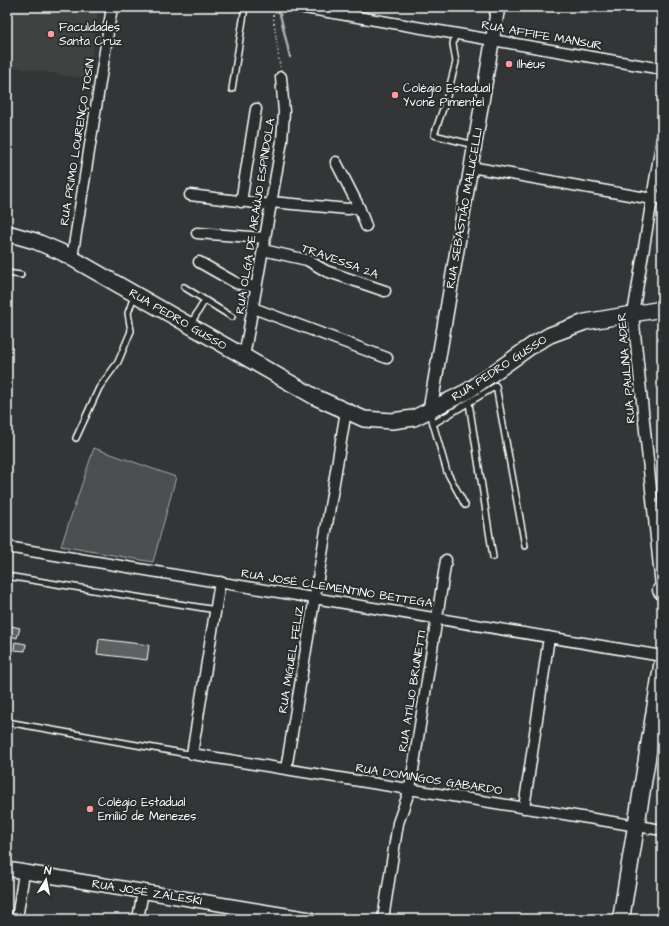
<svg xmlns="http://www.w3.org/2000/svg" width="669" height="926" font-family="'Architects Daughter',sans-serif">
<style>
.built{fill:#404243}
.green{fill:#4c4f50;stroke:#a6a7a8}
.lines{fill:none;stroke-linecap:round;stroke-linejoin:round}
.stream{stroke:#abacad;stroke-width:2.5}
.building{fill:#5f6162;stroke:#fff}
.service-casing{stroke:#fff;stroke-width:8}
.minor-casing{stroke:#fff;stroke-width:13}
.tertiary-casing{stroke:#fff;stroke-width:16}
.secondary-casing{stroke:#fff;stroke-width:18}
.primary-casing{stroke:#fff;stroke-width:19}
.path{stroke:#fff;stroke-width:1.5;stroke-dasharray:1 3;stroke-linecap:butt}
.service{stroke:#2a2d2e;stroke-width:5}
.minor{stroke:#2a2d2e;stroke-width:10}
.tertiary{stroke:#2a2d2e;stroke-width:13}
.secondary{stroke:#2a2d2e;stroke-width:15}
.primary{stroke:#2a2d2e;stroke-width:16}
.poi-dot{fill:#ff9aa2;stroke:#2a2d2e;stroke-width:1.5}
.labels{text-anchor:middle;stroke-width:4;stroke-linejoin:round;paint-order:stroke}
.poi-label{font-size:12px;fill:#fff;stroke:#2a2d2e;text-anchor:start}
.street-label{font-size:12px;fill:#fff;stroke:#2a2d2e}
</style>
<rect width="100%" height="100%" fill="#333536"/>
<filter id="ink" filterUnits="userSpaceOnUse"><feTurbulence type="fractalNoise" baseFrequency=".025" numOctaves="2"/><feDisplacementMap in="SourceGraphic" scale="8" xChannelSelector="R" yChannelSelector="G"/><feConvolveMatrix kernelMatrix="1 2 1 2 8 2 1 2 1" color-interpolation-filters="sRGB"/></filter>
<g filter="url(#ink)">
<path class="built" d="M7 7H99L89 79 7 66Z"/>
<path class="green" d="M94 448 176 477 153 562 61 546Z"/>
<g class="lines">
<path class="stream" d="M280 14 290 57"/>
</g>
<path class="building" d="M7 625 20 628 17 638 7 635Z
M99 639 149 645 147 660 97 654Z
M15 642 26 644 25 651 14 650Z"/>
<g class="lines">
<defs>
<path id="service" d="M455 34 453 44 456 62 446 100 434 135 474 145
M232 89 245 7
M7 273 21 275
M184 287 232 317
M190 325 205 300
M469 403 493 557
M430 413 447 472 465 505
M433 424 496 386 525 546
M76 438 99 388 118 362 131 331 128 313 134 296
M7 576 216 610
M7 722 182 753 192 754"/>
<path id="minor" d="M299 7 662 69
M336 162 359 207 366 226
M471 167 652 199 662 197
M190 195 271 205
M241 202 256 109
M271 202 348 209 359 207
M197 233 265 238
M263 250 307 260 326 271 385 291
M72 258 112 7
M199 262 236 283 256 287
M253 308 387 358
M244 357 282 141 284 112 281 77
M7 547 662 656
M220 582 192 754 662 830
M662 596 633 314 662 138
M286 769 346 411
M524 808 549 637
M17 919 24 872
M138 919 143 891
M383 919 398 823 410 789 446 560"/>
<path id="tertiary" d="M430 410 498 7
M7 869 310 919"/>
<path id="secondary" d="M7 233 35 241 61 252 315 397 364 419 392 421 414 418 468 391 534 344 550 335 585 322 662 309"/>
<path id="primary" d="M661 590 662 591
M621 919 662 666"/>
</defs>
<use href="#service" class="service-casing"/>
<use href="#minor" class="minor-casing"/>
<use href="#tertiary" class="tertiary-casing"/>
<use href="#secondary" class="secondary-casing"/>
<use href="#primary" class="primary-casing"/>
<path class="path" d="M272 7 280 67"/>
<use href="#service" class="service"/>
<use href="#minor" class="minor"/>
<use href="#tertiary" class="tertiary"/>
<use href="#secondary" class="secondary"/>
<use href="#primary" class="primary"/>
</g>
</g>
<g class="poi-dot">
<circle cx="51" cy="34" r="4"/>
<circle cx="509" cy="64" r="4"/>
<circle cx="395" cy="95" r="4"/>
<circle cx="90" cy="809" r="4"/>
</g>
<g class="labels">
<g class="poi-label">
<text x="59" y="31">Faculdades<tspan x="59" dy="14">Santa Cruz</tspan></text>
<text x="517" y="68">Ilhéus</text>
<text x="403" y="92">Colégio Estadual<tspan x="403" dy="14">Yvone Pimentel</tspan></text>
<text x="98" y="806">Colégio Estadual<tspan x="98" dy="14">Emílio de Menezes</tspan></text>
</g>
<g class="street-label">
<text transform="translate(542 35) rotate(10)" y="4">RUA AFFIFE MANSUR</text>
<text transform="translate(77 142) rotate(-81)" y="4">RUA PRIMO LOURENÇO TOSIN</text>
<text transform="translate(464 208) rotate(-80)" y="4">RUA SEBASTIÃO MALUCELLI</text>
<text transform="translate(255 216) rotate(-81)" y="4">RUA OLGA DE ARAÚJO ESPÍNDOLA</text>
<text transform="translate(340 261) rotate(20)" y="4">TRAVESSA 2A</text>
<text transform="translate(178 319) rotate(30)" y="4">RUA PEDRO GUSSO</text>
<text transform="translate(499 368) rotate(-33)" y="4">RUA PEDRO GUSSO</text>
<text transform="translate(626 368) rotate(-95)" y="4">RUA PAULINA ADER</text>
<text transform="translate(337 588) rotate(9)" y="4">RUA JOSÉ CLEMENTINO BETTEGA</text>
<text transform="translate(291 659) rotate(-81)" y="4">RUA MIGUEL FELIZ</text>
<text transform="translate(412 691) rotate(-81)" y="4">RUA ATÍLIO BRUNETTI</text>
<text transform="translate(429 779) rotate(9)" y="4">RUA DOMINGOS GABARDO</text>
<text transform="translate(147 892) rotate(9)" y="4">RUA JOSÉ ZALESKI</text>
</g>
</g>
<rect width="669" height="926" fill="none" stroke="#2a2d2e" stroke-width="24"/>
<rect x="12" y="12" width="645" height="902" fill="none" stroke="#fff" stroke-width="1.5" filter="url(#ink)"/>
<g transform="translate(46 880) rotate(10)" stroke="#2a2d2e" stroke-width="3" paint-order="stroke">
<path d="M0-3L7 15L0 10L-7 15Z" fill="#ffffff"/>
<text y="-6" font-size="11" font-weight="bold" text-anchor="middle" fill="#ffffff">N</text>
</g>
</svg>
